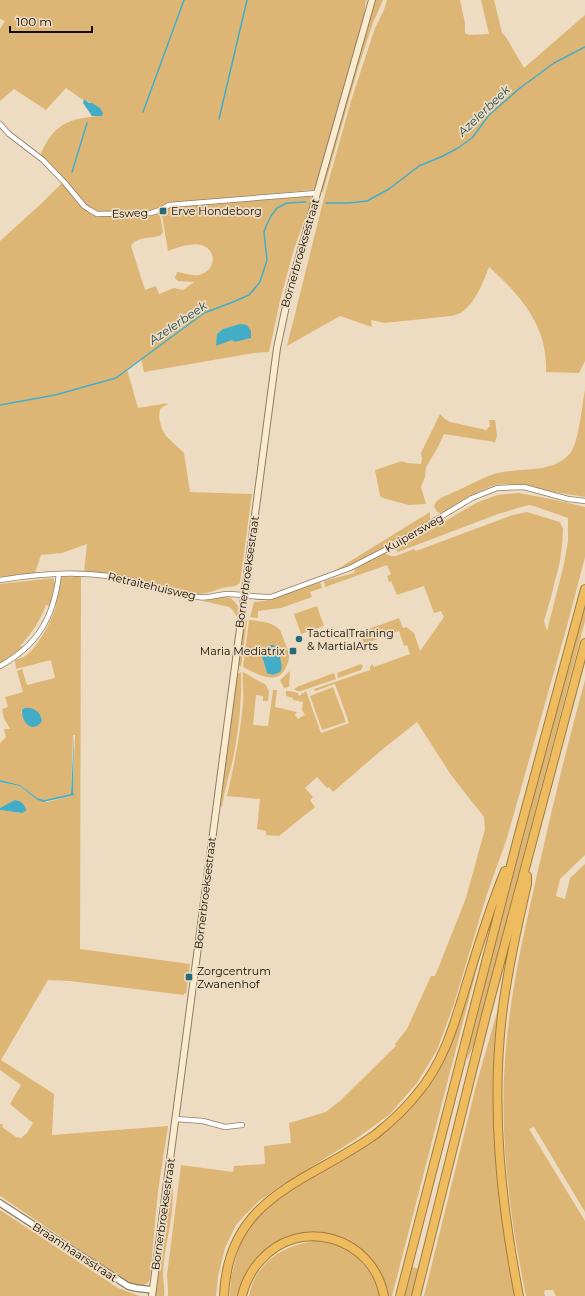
<svg xmlns="http://www.w3.org/2000/svg" width="585" height="1296" font-family="Montserrat,sans-serif">
<style>
.green{fill:#ddb675;fill-rule:evenodd}
.water{fill:#43adc8}
.lines{fill:none;stroke-linecap:round;stroke-linejoin:round}
.stream{stroke:#43adc8;stroke-width:1.5}
.minor-casing{stroke:#8c7d64;stroke-width:6}
.tertiary-casing{stroke:#8c7d64;stroke-width:8}
.secondary-casing{stroke:#8c7d64;stroke-width:8}
.motorway-casing{stroke:#a17d3e;stroke-width:10}
.minor{stroke:#fff;stroke-width:4.5}
.tertiary{stroke:#fff;stroke-width:5.5}
.secondary{stroke:#faebcf;stroke-width:6}
.motorway{stroke:#eebb5e;stroke-width:8}
.poi-dot{fill:#266a7b;stroke:#eddcc1;stroke-width:1.5}
.labels{text-anchor:middle;stroke-width:3.5;stroke-linejoin:round;paint-order:stroke}
.poi-label{font-size:11px;fill:#110b04;stroke:#eddcc1;text-anchor:start}
.street-label{font-size:11px;fill:#110b04;stroke:#eddcc1}
.water-label{font-size:12px;font-style:italic;fill:#204e5a;stroke:#eddcc1}
</style>
<rect width="100%" height="100%" fill="#eddcc1"/>
<path class="green" d="M0 0H366L364 15 316 186 313 190 168 203 157 209 146 212H98C85 208 78 195 69 184 61 174 51 164 40 156 51 130 62 120 90 117 94 117 97 115 102 116L100 108C94 104 89 103 84 99L83 100 66 88 46 110 14 89 0 101V29L5 21 0 19Z
M374 0H383L373 23 358 68 323 192H320Z
M387 0H460L465 23V33L469 35 489 34 481 0H494L502 33 506 37 524 68 585 15V361L579 373 546 372C548 326 521 296 489 267 484 280 476 302 463 311 460 314 455 315 451 316L384 323 371 320 372 327 340 316 287 346 325 194 351 101 375 28 384 10Z
M62 183 89 212 157 213 160 215 163 232 160 236C150 238 136 237 131 246L145 290 156 286 159 294 174 288 183 290 194 282 178 281 175 278 177 272C184 273 192 276 199 275 216 271 218 250 201 245 193 242 175 248 168 251L162 215 163 209 169 206 295 196H310L312 200 294 249 280 301 269 352 254 353 144 372 141 359 127 369 138 408 169 403 160 409 159 418 162 429 166 436 184 453 190 492 252 494 240 583C235 588 229 586 222 588 213 591 206 594 196 594L112 573 84 572 87 544 62 553 41 555 35 573 0 577V241L43 202Z
M585 390V497L554 492 524 485 504 484 495 485 478 492 446 512 438 513 434 507C436 498 444 497 452 493 466 487 479 479 494 474 519 466 552 476 571 452 579 441 582 405 585 390Z
M440 414 445 419 450 422 486 430 490 426 489 420H495L497 436 495 442 444 434 437 449 426 467 425 477 421 487 426 504 409 505 383 498 380 496 375 470 402 461 407 463 421 464 422 459 421 453Z
M518 493 551 499 585 507V557L567 626 507 838 487 894 453 1007 437 1050 417 1083 390 1114 356 1139 276 1189 258 1202 245 1215 236 1225 225 1248 218 1276 216 1296H168V1290L167 1275 181 1165 233 1172 234 1166 265 1164 264 1146 291 1143 289 1123 326 1112 341 1100 396 1046 395 1044 407 1029 431 976H435L439 966 466 898 485 829 484 817 451 775 417 722 384 748 333 792 329 787 327 788 317 777 305 788 313 797 310 800 315 807 279 836 266 835V831L257 829 260 799 227 796C234 766 240 735 243 704 244 693 242 683 243 672L266 685 269 691 268 701H263V696L256 695 253 725 268 726 273 690H277L275 707 297 712 295 715 298 719 305 715 302 710 303 702 293 700V698L286 696V691H290L298 693 299 696 306 691 321 733 349 723 335 684 315 691 314 689 370 670V667L372 664 374 667 410 654 407 645 404 646 399 631 364 644 360 632 399 618 403 628 406 627 414 633 420 651 444 617 441 611 434 613 424 586 397 595 391 581 389 582 387 576 391 574 387 565 325 587 324 581 354 573 355 569 384 553 391 556H396L414 549 416 551 513 515 527 512 560 522 563 529 562 545 560 561 550 601 544 621 547 631 564 564 568 541V518L534 506 528 505 498 514 398 552 396 550 476 503 497 495Z
M430 512V520L426 523 362 560 331 573Z
M78 576 81 577 80 949 190 964 186 994 184 993V995L70 981 48 980 1 1060 54 1094 52 1135 168 1126 158 1191 150 1278 148 1283 141 1286 131 1284 0 1196V1124H3L2 1127 16 1137 21 1138 27 1133 33 1123 10 1104 21 1085 0 1070V810L22 813 17 800 0 808V782L20 786 36 799 47 802 75 795 73 793 75 735H73L71 794 44 800 37 798 20 785 0 780V743L6 737 4 729H10L4 718 2 709 8 707 5 697 23 692 17 671 22 669 27 685 55 678 51 660 16 669 15 660C17 659 19 659 21 658 35 654 52 620 56 606L54 605 59 582 62 577ZM22 710 41 716 42 721H25L21 712Z
M53 578 55 583 50 606 46 605C40 621 32 633 20 646L25 648 0 664V584Z
M319 582 321 584 322 588 310 592 312 597 281 608 258 611V618L250 617 254 602 264 601Z
M224 597 231 598 238 606 237 617 232 609 229 607 203 601Z
M585 601V621L474 1044 467 1060 470 1041Z
M317 606 324 626 301 634 294 614Z
M247 620 241 667 238 664 243 623Z
M249 620C259 621 273 622 280 630 283 638 288 648 289 657 289 661 287 665 285 669 277 686 255 673 243 667ZM272 645 277 651 282 668 276 674 273 675 266 670 263 659Z
M361 664 363 666 361 670 338 678 337 673Z
M290 671 289 687 284 688 280 680Z
M241 672C242 699 239 728 234 754 230 773 224 790 222 808L219 803 236 675Z
M334 673 336 679 301 691H297L294 689 299 686Z
M585 680V855L560 879 556 896 565 899 570 878 585 864V1212L534 1127 529 1129 585 1221V1296H556L553 1290H545L544 1292 545 1296H526C511 1224 501 1151 504 1077 507 1005 523 936 539 866 553 804 568 742 585 680Z
M333 687 346 722 322 730 310 696Z
M478 964 392 1296H388L375 1266 366 1254 352 1242 336 1236 320 1233H310L265 1252 240 1296H230L231 1277 240 1243 257 1217 272 1202 347 1155 423 1092Z
M503 992 495 1071 516 1296H424L477 1082Z
M171 1174C178 1208 164 1241 163 1274 163 1282 165 1288 164 1296H156Z
M0 1210 118 1288 140 1296H0Z
M313 1241C318 1241 324 1241 329 1242 355 1249 373 1271 380 1296H249C255 1263 282 1246 313 1241Z
M412 1267 419 1269 412 1296H404Z"/>
<path class="water" d="M84 99 89 103H92L100 108 103 113 102 116H92L83 103Z
M240 324 247 325 251 331V338L235 342 232 340 216 346 217 334 223 329Z
M271 645H274L280 657 282 668 280 672 273 675 267 673 262 656 268 646Z
M25 708C33 707 41 712 42 721 32 735 21 721 22 710Z
M74 734 73 793 75 795 43 802 36 799 20 786 0 782V780L20 785 37 798 44 800 71 794Z
M15 800C21 801 26 805 26 811L22 813 0 810V808Z"/>
<g class="lines">
<path class="stream" d="M143 112 184 0
M219 119 247 0
M72 172 87 123
M326 203H348L367 201 389 189 419 166 443 156 458 148 472 138 489 115 520 88 554 63 585 47
M0 405 55 395 116 378 204 313 233 302 249 295 260 282 267 260 264 232 266 226 271 216 277 208 287 203 306 202"/>
<defs>
<path id="minor" d="M0 124 9 134 43 160 65 183 84 206 90 210 97 214 151 213 160 210 169 205 317 193
M0 580C35 574 74 571 109 576 140 580 168 593 198 597 209 599 218 594 228 594 243 594 256 598 271 597L350 568 387 549 472 498 497 488 524 487 568 499 585 501
M0 666C38 645 54 617 59 574
M176 1119 203 1121 225 1127 242 1125"/>
<path id="tertiary" d="M0 1203 128 1286 136 1288 153 1290"/>
<path id="secondary" d="M152 1296 277 348 289 292 372 0"/>
<path id="motorway" d="M224 1296C228 1195 308 1183 376 1134 391 1122 405 1109 417 1094 446 1060 456 1018 469 976 480 940 491 905 505 871
M242 1296C245 1283 251 1271 260 1261 300 1215 373 1237 384 1296
M400 1296 518 838 585 589
M416 1296 486 1015 585 643
M519 1296C501 1203 491 1109 502 1015 507 971 517 927 527 884V876"/>
</defs>
<use href="#minor" class="minor-casing"/>
<use href="#tertiary" class="tertiary-casing"/>
<use href="#secondary" class="secondary-casing"/>
<use href="#motorway" class="motorway-casing"/>
<use href="#minor" class="minor"/>
<use href="#tertiary" class="tertiary"/>
<use href="#secondary" class="secondary"/>
<use href="#motorway" class="motorway"/>
</g>
<g class="poi-dot">
<rect x="159" y="207" width="8" height="8" rx="2"/>
<circle cx="299" cy="639" r="4"/>
<rect x="289" y="647" width="8" height="8" rx="2"/>
<rect x="185" y="973" width="8" height="8" rx="2"/>
</g>
<g class="labels">
<g class="poi-label">
<text x="171" y="215">Erve Hondeborg</text>
<text x="307" y="637">TacticalTraining<tspan x="307" dy="13">&amp; MartialArts</tspan></text>
<text x="285" y="655" text-anchor="end">Maria Mediatrix</text>
<text x="197" y="975">Zorgcentrum<tspan x="197" dy="13">Zwanenhof</tspan></text>
</g>
<g class="street-label">
<text transform="translate(130 213) rotate(-2)" y="4">Esweg</text>
<text transform="translate(300 253) rotate(-74)" y="4">Bornerbroeksestraat</text>
<text transform="translate(414 533) rotate(-30)" y="4">Kuipersweg</text>
<text transform="translate(247 572) rotate(-82)" y="4">Bornerbroeksestraat</text>
<text transform="translate(152 586) rotate(13)" y="4">Retraitehuisweg</text>
<text transform="translate(205 893) rotate(-83)" y="4">Bornerbroeksestraat</text>
<text transform="translate(163 1214) rotate(-82)" y="4">Bornerbroeksestraat</text>
<text transform="translate(75 1252) rotate(33)" y="4">Braamhaarsstraat</text>
</g>
<g class="water-label">
<text transform="translate(484 111) rotate(-44)" y="4">Azelerbeek</text>
<text transform="translate(178 323) rotate(-34)" y="4">Azelerbeek</text>
</g>
</g>
<path d="M10 26v6h82v-6" fill="none" stroke="#110b04" stroke-width="2"/>
<text x="16" y="26" font-size="12" fill="#110b04" stroke="#eddcc1" stroke-width="3" paint-order="stroke">100 m</text>
</svg>
